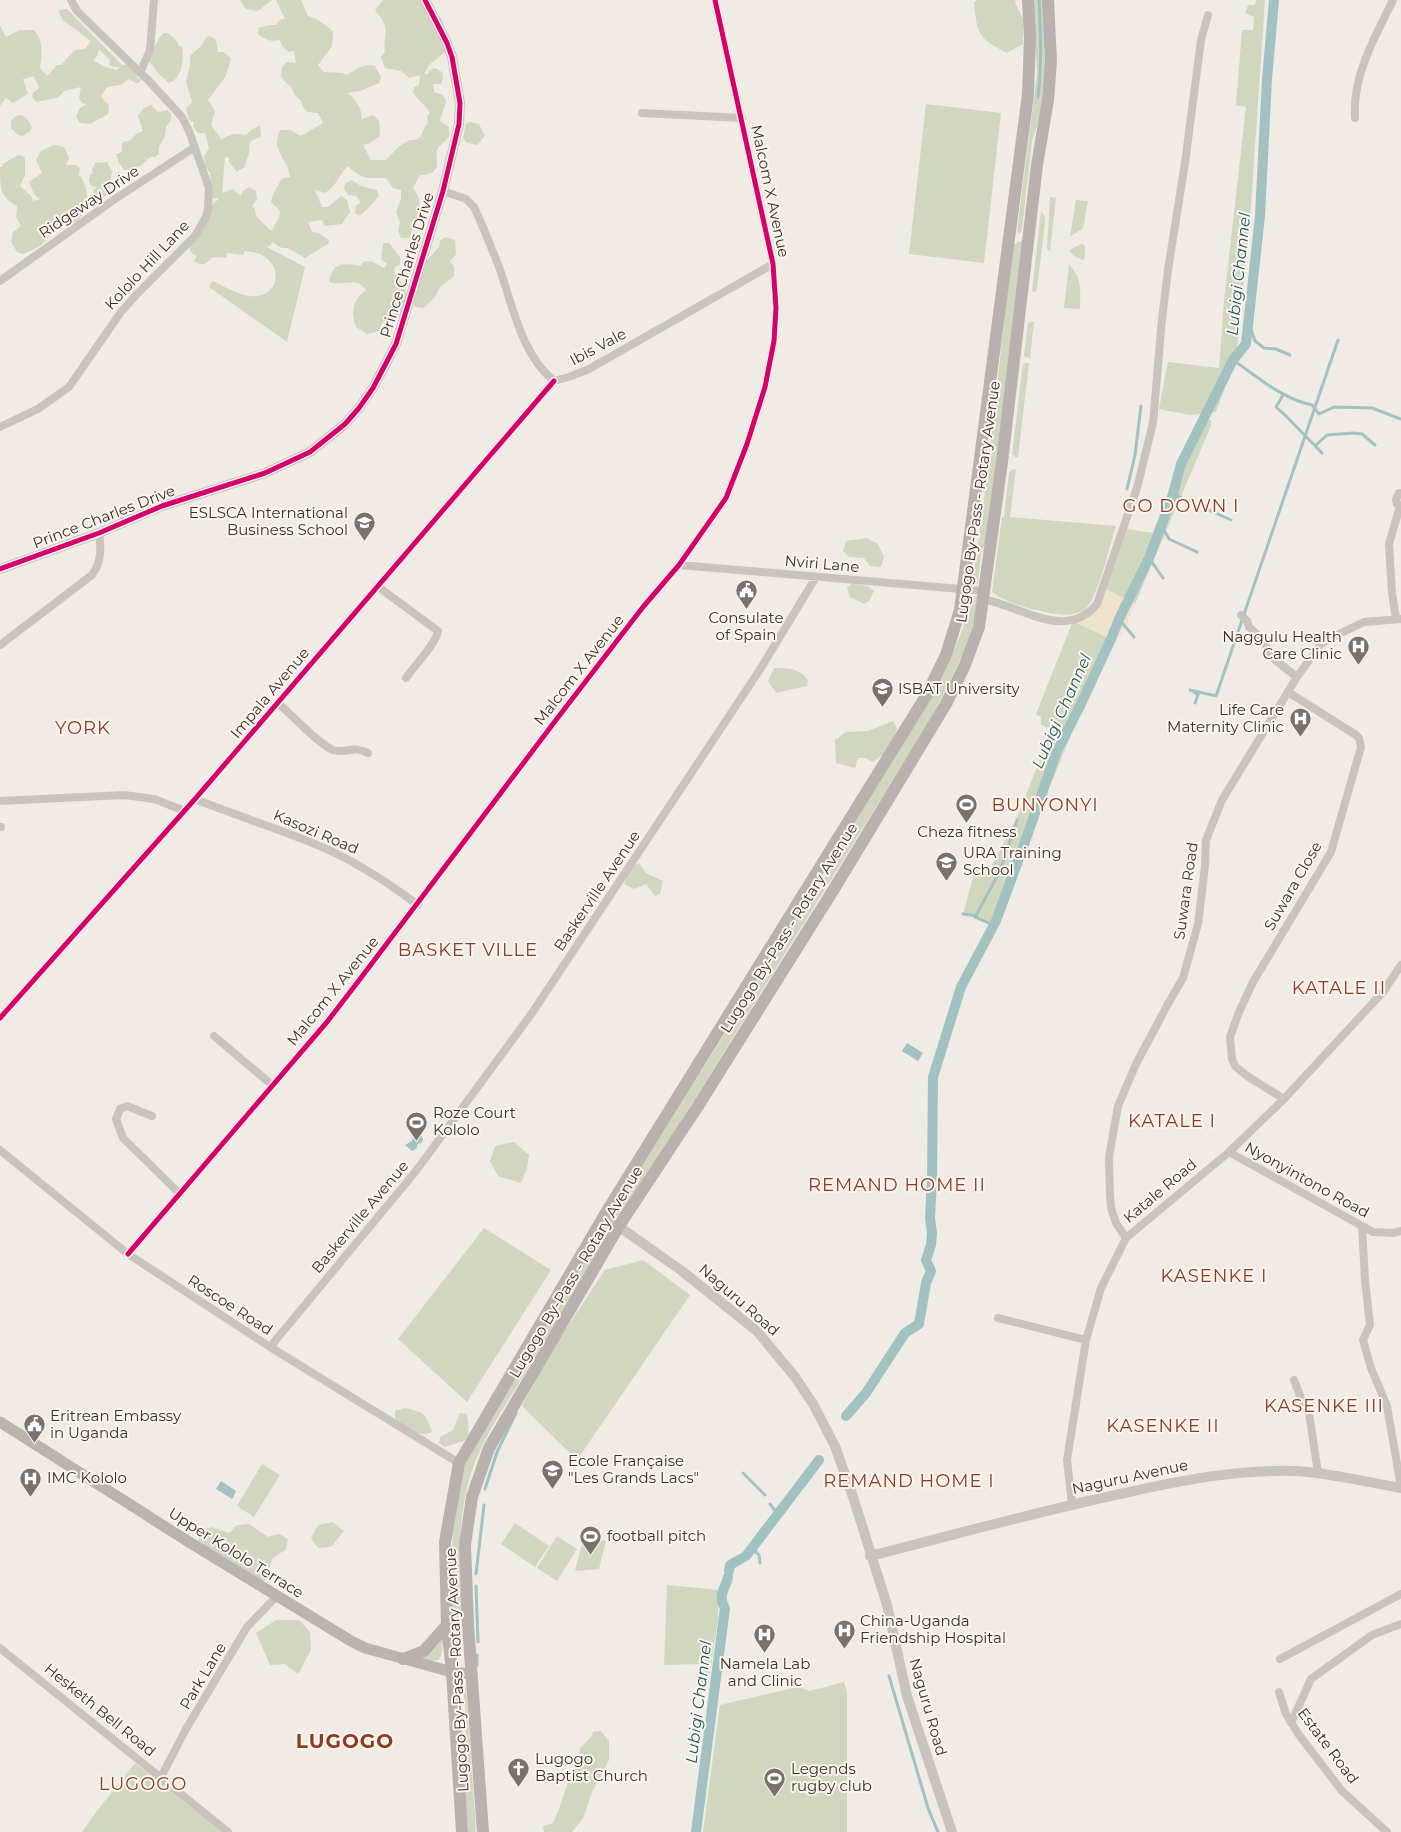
<svg xmlns="http://www.w3.org/2000/svg" width="1401" height="1832" font-family="Montserrat,sans-serif">
<style>
.green{fill:#d1d6bf;fill-rule:evenodd}
.sand{fill:#efe3cc}
.water{fill:#a1c2c1}
.lines{fill:none;stroke-linecap:round;stroke-linejoin:round}
.stream{stroke:#a1c2c1;stroke-width:3}
.canal{stroke:#a1c2c1;stroke-width:10}
.minor{stroke:#c9c3be;stroke-width:8}
.tertiary{stroke:#c9c3be;stroke-width:10}
.secondary{stroke:#bab3ae;stroke-width:11}
.primary{stroke:#b8b1ad;stroke-width:12}
.cycleway-casing{stroke:#fbf5ee;stroke-width:8}
.cycleway{stroke:#d6006c;stroke-width:5}
.labels{text-anchor:middle;stroke-width:4;stroke-linejoin:round;paint-order:stroke}
.street-label{font-size:15px;fill:#3b302b;stroke:#fbf5ee}
.poi-label{font-size:15px;fill:#3b302b;stroke:#fbf5ee;text-anchor:start}
.water-label{font-size:16px;font-style:italic;fill:#1f5a5e;stroke:#fbf5ee}
.quarter-label{font-size:18px;letter-spacing:1px;fill:#8c3b22;stroke:#fbf5ee}
.district-label{font-size:20px;font-weight:bold;letter-spacing:1px;fill:#8c3b22;stroke:#fbf5ee}
</style>
<rect width="100%" height="100%" fill="#f0ebe5"/>
<path class="green" d="M240 0H272L258 11 246 9Z
M276 0H301L308 16 318 20 333 31 332 46 318 65 324 72 342 73 347 75C357 69 362 63 375 66L381 77 379 83 360 91 347 93C357 100 361 107 362 119L373 115 379 121 380 136 370 143 363 145 371 160H386C393 153 400 144 408 141 412 139 417 141 420 137 423 133 423 128 428 123L427 117 430 113C425 104 418 101 413 93L414 87 419 85 420 75 409 78 401 71 385 68 381 57 385 52C383 43 387 36 385 27 385 22 378 14 375 10L383 0H420C424 7 430 8 436 13 447 20 444 40 445 52L429 65 424 74H428L430 70 435 68 442 72 443 78 441 84H433L434 92 443 95 446 101 440 121 449 127V137C446 140 441 144 438 148 432 157 447 174 420 175L413 188C419 195 422 206 418 215 417 218 415 220 414 223 411 229 414 231 409 238H401L398 231 400 222 396 212 401 199V190L393 188 386 178C367 178 362 180 348 166 338 176 338 184 325 193L315 190 322 207H328L341 196 347 200 350 212 342 224 325 226 322 220 308 222 312 232 319 233 329 240 328 244 305 258 288 248H282L272 242 271 245 267 247 305 267 287 342 209 287 212 281C224 286 236 294 249 296 278 300 286 266 260 254 255 252 249 252 244 251V255L227 253 226 258 213 257 205 264H199L194 261 197 256 192 254 186 240 192 234 203 231 200 219C204 211 213 206 219 198H213L210 173 205 166 204 156 209 148 205 133H198L193 127 194 122 189 120 186 108 192 102 186 82 190 66V56L202 45 206 37 210 36 216 40 218 52H223L231 58 226 76 208 100 215 111 211 125 222 140C227 134 239 133 246 135L252 129 260 126 261 137 252 140 249 145C251 155 246 158 245 167L237 172 229 162V158L225 157 222 193 233 189 241 196 243 191 249 187 256 191 257 200 252 206 255 209 256 216 271 231 279 218 280 211 271 202C272 193 278 187 281 179L290 177C289 163 277 154 277 142 277 138 279 133 280 130H290L301 136 323 123 318 113 308 112 303 107 301 101 294 94 291 86 286 83 281 77 282 67 287 62 296 63 294 51 289 52 282 46 280 40C270 42 266 40 258 34L259 28 270 25H276L281 19H285Z
M977 0H1016L1015 3 1023 19V44L1007 53C978 38 977 34 974 2Z
M1033 0H1043L1045 66 1040 117 1032 141 1022 229 1020 233H1018L1017 231 1037 74Z
M1256 0H1265L1250 220 1236 358 1216 412 1190 415 1159 409 1168 362 1219 368 1224 301 1246 107 1236 105 1242 30H1253L1254 17 1245 13 1248 5H1255Z
M64 9H67L122 65 128 64 135 71 138 79 141 76 142 80 137 84 129 79 120 85 107 87 101 96 105 102 109 105 108 114 90 124 80 123 76 117 80 108 87 104 82 103 79 98 81 87 64 91 59 97 37 102 32 97 33 93 39 88 34 76 23 79 28 94 13 103 6 98 0 106V25L6 37 19 30H34C44 42 42 53 40 68L47 76 57 65H61L75 50 85 49 91 41 63 20 58 11ZM99 49 109 59 110 66 120 67 117 70C111 69 98 64 93 60L97 56Z
M164 33H168L177 41 179 46 182 47C184 60 182 79 169 83L159 74 147 59 160 37Z
M926 104 1001 113 984 263 909 254Z
M151 105 158 112 168 110 172 115 170 122 166 127 165 137 159 146V154L155 157H150C142 165 135 171 124 170L119 163 116 154 122 152V144L125 141H130L136 134 143 131 138 116 144 108Z
M22 115 28 120 32 127 30 131 23 136 18 135 11 128V120L16 116Z
M470 122 479 124 485 136 477 145 467 143 463 138 466 124Z
M54 145 64 147 69 158 66 165H76L80 168 79 175C89 186 90 207 79 219 74 225 65 225 58 228 51 232 47 240 41 245 36 249 29 251 23 254L17 252 11 242 13 232 21 226 16 217 17 206C0 198 0 186 0 167H2L3 164 18 155 25 157V175L20 186 31 196 33 201 40 199 34 194 29 182 42 173 36 160 41 151Z
M107 162 112 171 109 194 103 197 96 196 93 191 97 187 91 186 89 181 90 175 93 173 92 170 95 163Z
M352 180 361 186 377 190 379 196C372 203 367 211 359 216L355 213 356 206 361 202 356 196 348 195 344 188 346 183Z
M1050 197 1056 198 1050 251 1047 249Z
M1076 200 1088 201 1083 228 1070 237Z
M1041 211 1045 217V222L1037 289 1035 292 1032 291Z
M446 237 455 240 456 254 450 262 454 266V276L440 287 435 297 423 308 415 307 409 293 424 272 425 263 439 247 440 241Z
M1023 240 987 538 981 554 978 584 975 585 972 583C990 471 999 357 1013 245Z
M383 243H389L400 257V264L395 267 394 271C398 278 406 288 407 296 410 310 395 320 383 322L379 331 367 334 356 327C351 311 352 301 366 290 357 275 343 287 329 282 332 262 344 263 360 266L365 261 373 262 384 268 387 264 381 259Z
M1082 244 1085 246V257L1083 260 1076 257 1070 252 1071 249Z
M1069 265C1083 279 1080 290 1080 309L1064 308Z
M1034 321 1030 358 1025 357 1024 355 1028 323Z
M1025 363H1029L1018 457H1015L1012 454 1023 365Z
M1211 420V426L1135 604 1106 589 1127 529 1153 533 1190 440 1203 421Z
M1016 469 1010 517 1116 526C1110 544 1097 603 1083 611 1072 617 1052 614 1041 611 1025 608 1005 602 992 592L1002 517H1004L1009 473 1011 470Z
M867 538 878 544 884 557 881 567 870 566 864 558 849 557 843 551 846 541Z
M851 584C859 585 868 584 874 591L869 601 864 604 850 597 847 588Z
M976 596 979 597 972 628 963 654 933 715 621 1218 613 1217 611 1215 761 976 798 914 802 916 833 865 829 862 930 701 948 665 963 628 970 597Z
M1073 621 1115 641 1083 706 993 925 976 916 963 914 975 870 988 872 1016 820 1052 729 1041 725V717L1036 714Z
M774 668C787 668 800 668 808 680L807 686 776 693 768 681Z
M893 721 897 729 890 749 873 762 865 758H858L855 768 836 763 835 740 846 732 868 731Z
M639 863 646 873 663 881 660 894 655 896 646 884 634 889 624 884 632 866Z
M514 1142 529 1155 527 1168 521 1183 498 1176 490 1161 495 1146Z
M607 1226 611 1227 612 1230C583 1277 554 1325 525 1373 504 1408 478 1444 468 1484 456 1532 460 1575 463 1624L460 1630 461 1650 457 1654 455 1651C451 1595 448 1533 461 1478 463 1469 467 1460 471 1452L584 1260Z
M484 1228 551 1270 467 1402 398 1339Z
M643 1260 690 1295 577 1460 522 1406 550 1353 605 1270Z
M405 1408C425 1412 426 1414 432 1432 419 1439 405 1425 395 1419V1411Z
M460 1413 467 1414 469 1434 464 1441 444 1447 439 1443 440 1437 453 1430Z
M262 1464 280 1475 254 1517 237 1506Z
M333 1522 344 1531 331 1547 318 1548 311 1538 318 1525Z
M515 1523 549 1546 535 1567 501 1544Z
M249 1524 268 1537 279 1534 288 1539 286 1549 272 1559 266 1580 245 1583 237 1578 232 1563 199 1543V1533L211 1527 229 1533 237 1525Z
M557 1536 577 1549 557 1581 537 1568Z
M584 1537 606 1541 599 1569 575 1571Z
M667 1585 719 1590 718 1619 708 1685 696 1683 700 1664 664 1665Z
M276 1620H299L310 1632 311 1650 298 1674 285 1664 270 1665 256 1633Z
M443 1639C441 1664 441 1663 417 1658L430 1654Z
M844 1682 847 1693V1832H703L720 1705 798 1687 810 1691Z
M466 1686 476 1832H468L465 1792 466 1715 463 1688Z
M601 1731 609 1741V1760L592 1792 583 1818 572 1832H544L543 1826 553 1823C559 1810 563 1798 567 1785 571 1771 579 1763 580 1748L592 1736 593 1732Z
M135 1763 222 1832H82L97 1811Z"/>
<path class="sand" d="M1106 589 1135 604 1121 635 1115 641 1073 621C1093 615 1100 609 1106 589Z"/>
<path class="water" d="M907 1043 923 1053 918 1061 902 1051Z
M414 1131 420 1133 423 1139 422 1142 417 1145V1148L412 1151 405 1145 412 1141Z
M221 1481 236 1491 232 1499 216 1489Z"/>
<g class="lines">
<path class="stream" d="M1038 97C1042 64 1041 33 1039 0
M1248 320 1255 341 1264 348 1276 349 1290 355
M1233 360C1258 377 1282 399 1312 405L1319 414 1334 407 1372 408 1401 419
M1283 395 1276 407 1286 416 1322 453
M1316 445 1327 435 1354 433 1362 434 1375 445
M1127 489 1135 455 1141 406
M1173 494 1231 520
M1161 525 1169 539 1197 552
M1149 558 1163 578
M1119 619 1134 637
M1190 690 1216 696 1338 340
M1193 691 1198 695 1195 703
M963 914 977 916
M996 921 993 925 975 917 1000 871 1017 820
M743 1473 765 1495
M485 1489 497 1452 516 1413
M770 1504 778 1515
M752 1548 759 1555 760 1563
M476 1574 484 1505
M476 1586 478 1642
M477 1655V1665
M889 1676 928 1808 938 1832"/>
<path class="canal" d="M846 1416 866 1393 905 1333 919 1324 926 1283 931 1271 926 1260 931 1245 932 1233 930 1218 932 1180 933 1077 961 987 996 921 1026 839 1056 753 1080 706 1111 639 1119 619 1149 558 1173 494 1181 464 1233 360 1246 344 1260 216 1267 79 1274 0
M729 1571 730 1565 746 1556 819 1460
M696 1832 725 1608C717 1594 725 1591 728 1577"/>
<path class="minor" d="M140 73 150 50 154 0
M642 113 742 118
M1355 118C1352 76 1375 37 1393 0
M443 191 466 199 474 207C483 226 491 247 499 267 513 306 521 354 554 381L569 377 589 369 773 264
M0 281 115 199 195 147
M0 427 38 409 69 387 121 312 137 294 195 236 206 217 208 208 209 188 189 131 182 117 148 80 77 11 71 0
M1400 506 1397 504 1396 499 1399 493H1401
M679 565 984 591
M377 586 438 631C436 644 414 666 406 678
M983 599C1020 606 1066 642 1097 604L1137 488 1153 423 1162 319 1168 270 1185 163 1201 40 1208 15
M1241 615 1247 621 1249 627 1261 638 1274 659 1297 677
M1396 619 1392 593 1389 544 1400 506
M0 645 92 575C102 561 101 550 99 533
M278 703C292 715 318 744 333 750 347 754 353 745 368 753
M195 799C235 815 276 828 315 844 352 859 386 881 418 905
M0 801 124 795 154 799 185 811
M0 827H1
M0 1018 195 799 554 381
M214 1036 272 1085
M1284 1099 1247 1076 1235 1066 1232 1059 1230 1037 1239 1012 1253 982 1331 852 1361 747 1359 738 1356 735 1288 692
M152 1116 127 1106 120 1109 116 1119 123 1138 180 1194
M0 1150 128 1254 270 1347 459 1463
M1229 1152 1373 1232 1393 1233 1401 1231
M1362 1226 1365 1280 1370 1325 1363 1340 1371 1368 1387 1406 1401 1487
M1126 1238 1116 1223 1111 1208 1110 1193 1109 1157 1118 1106 1136 1064 1169 1002 1183 978 1198 924 1205 866 1206 840 1222 800 1297 677 1320 645 1329 639 1364 622 1401 619
M128 1254 327 1022 357 983 559 716 643 607 679 565 726 498 747 444 765 387 774 341 776 308 773 264 715 0
M998 1318 1086 1340
M270 1347 416 1171 532 1013 761 668 816 577
M1294 1380 1304 1406 1309 1413 1318 1473
M1072 1504 1067 1460 1086 1340 1101 1288 1126 1238 1229 1152 1284 1099 1383 992 1401 965
M0 1648 228 1832
M1280 1659 1401 1594
M1279 1692 1286 1714 1299 1735 1342 1791 1387 1832
M1291 1723 1311 1679 1372 1635 1401 1624
M161 1777 186 1729 247 1627 277 1596"/>
<path class="tertiary" d="M0 569 99 533 162 506 265 473 310 452 345 424 359 408 373 388 396 344 443 191 459 124 460 103 452 57 447 43 425 0
M604 1216 682 1271 757 1331 795 1377 813 1404 835 1446 854 1500 887 1605 907 1696 952 1832
M870 1556C953 1535 1036 1512 1120 1494 1178 1481 1236 1469 1296 1471 1330 1473 1367 1482 1401 1488"/>
<path class="secondary" d="M0 1422 189 1542 351 1641 365 1648 452 1672 472 1674"/>
<path class="primary" d="M403 1659 424 1651 447 1625
M462 1832 452 1672 447 1625 445 1542 459 1463 604 1216 926 696 946 655 960 610 1028 94 1030 38 1028 0
M483 1832 468 1625 465 1545 472 1497 489 1448 619 1226 698 1106 834 889 946 704 965 665 979 627 1002 462 1037 165 1048 100 1051 61 1048 0"/>
<defs>
<path id="cycleway" d="M0 569 99 533 162 506 265 473 310 452 345 424 359 408 373 388 396 344 443 191 459 124 460 103 452 57 447 43 425 0
M0 1018 195 799 554 381
M128 1254 327 1022 357 983 559 716 643 607 679 565 726 498 747 444 765 387 774 341 776 308 773 264 715 0"/>
</defs>
<use href="#cycleway" class="cycleway-casing"/>
<use href="#cycleway" class="cycleway"/>
</g>
<defs>
<symbol id="university-pin" viewBox="-11 -11 22 30"><path d="M0 17L-7.5 6A9.5 9.5 0 1 1 7.5 6Z" fill="#7a716c" stroke="#fbf5ee"/><path d="M0-5L7-2L0 1L-7-2ZM-4 1L0 2.5L4 1V4Q0 6-4 4Z" fill="#fff"/></symbol>
<symbol id="civic-pin" viewBox="-11 -11 22 30"><path d="M0 17L-7.5 6A9.5 9.5 0 1 1 7.5 6Z" fill="#7a716c" stroke="#fbf5ee"/><path d="M-.6-6.5H3V-4.5H.6V-3L4-1V1h2V6H-6V1h2V-1L-.6-3ZM-1.2 2.5V6h2.4V2.5Z" fill="#fff"/></symbol>
<symbol id="hospital-pin" viewBox="-11 -11 22 30"><path d="M0 17L-7.5 6A9.5 9.5 0 1 1 7.5 6Z" fill="#7a716c" stroke="#fbf5ee"/><path d="M-5-5h3v3.5h4V-5h3V5h-3V1.5h-4V5h-3Z" fill="#fff"/></symbol>
<symbol id="stadium-pin" viewBox="-11 -11 22 30"><path d="M0 17L-7.5 6A9.5 9.5 0 1 1 7.5 6Z" fill="#7a716c" stroke="#fbf5ee"/><path d="M0-5a6.5 5 0 1 0 0 10a6.5 5 0 1 0 0-10ZM-3.5-1.8h7v3.6h-7Z" fill="#fff"/></symbol>
<symbol id="school-pin" viewBox="-11 -11 22 30"><path d="M0 17L-7.5 6A9.5 9.5 0 1 1 7.5 6Z" fill="#7a716c" stroke="#fbf5ee"/><path d="M0-5L7-2L0 1L-7-2ZM-4 1L0 2.5L4 1V4Q0 6-4 4Z" fill="#fff"/></symbol>
<symbol id="church-pin" viewBox="-11 -11 22 30"><path d="M0 17L-7.5 6A9.5 9.5 0 1 1 7.5 6Z" fill="#7a716c" stroke="#fbf5ee"/><path d="M-1.2-6h2.4v3.5h3.3v2.4h-3.3V6h-2.4V-.1h-3.3v-2.4h3.3Z" fill="#fff"/></symbol>
</defs>
<g fill-rule="evenodd">
<use href="#university-pin" x="352" y="510" width="25" height="34"/>
<use href="#civic-pin" x="734" y="578" width="25" height="34"/>
<use href="#hospital-pin" x="1346" y="634" width="25" height="34"/>
<use href="#university-pin" x="870" y="676" width="25" height="34"/>
<use href="#hospital-pin" x="1288" y="706" width="25" height="34"/>
<use href="#stadium-pin" x="954" y="792" width="25" height="34"/>
<use href="#university-pin" x="934" y="850" width="25" height="34"/>
<use href="#stadium-pin" x="404" y="1110" width="25" height="34"/>
<use href="#civic-pin" x="22" y="1412" width="25" height="34"/>
<use href="#school-pin" x="540" y="1458" width="25" height="34"/>
<use href="#hospital-pin" x="18" y="1466" width="25" height="34"/>
<use href="#stadium-pin" x="578" y="1524" width="25" height="34"/>
<use href="#hospital-pin" x="832" y="1618" width="25" height="34"/>
<use href="#hospital-pin" x="752" y="1622" width="25" height="34"/>
<use href="#church-pin" x="506" y="1756" width="25" height="34"/>
<use href="#stadium-pin" x="762" y="1766" width="25" height="34"/>
</g>
<g class="labels">
<g class="street-label">
<text transform="translate(770 191) rotate(78)" y="5">Malcom X Avenue</text>
<text transform="translate(89 202) rotate(-34)" y="5">Ridgeway Drive</text>
<text transform="translate(147 265) rotate(-47)" y="5">Kololo Hill Lane</text>
<text transform="translate(407 265) rotate(-73)" y="5">Prince Charles Drive</text>
<text transform="translate(598 347) rotate(-28)" y="5">Ibis Vale</text>
<text transform="translate(978 502) rotate(-82)" y="5">Lugogo By-Pass - Rotary Avenue</text>
<text transform="translate(104 517) rotate(-21)" y="5">Prince Charles Drive</text>
<text transform="translate(822 564) rotate(5)" y="5">Nviri Lane</text>
<text transform="translate(579 670) rotate(-52)" y="5">Malcom X Avenue</text>
<text transform="translate(270 693) rotate(-50)" y="5">Impala Avenue</text>
<text transform="translate(316 832) rotate(23)" y="5">Kasozi Road</text>
<text transform="translate(1293 886) rotate(-60)" y="5">Suwara Close</text>
<text transform="translate(597 891) rotate(-56)" y="5">Baskerville Avenue</text>
<text transform="translate(1186 891) rotate(-82)" y="5">Suwara Road</text>
<text transform="translate(789 928) rotate(-58)" y="5">Lugogo By-Pass - Rotary Avenue</text>
<text transform="translate(333 991) rotate(-51)" y="5">Malcom X Avenue</text>
<text transform="translate(1307 1180) rotate(29)" y="5">Nyonyintono Road</text>
<text transform="translate(1160 1191) rotate(-40)" y="5">Katale Road</text>
<text transform="translate(360 1217) rotate(-50)" y="5">Baskerville Avenue</text>
<text transform="translate(576 1272) rotate(-59)" y="5">Lugogo By-Pass - Rotary Avenue</text>
<text transform="translate(739 1300) rotate(41)" y="5">Naguru Road</text>
<text transform="translate(230 1305) rotate(33)" y="5">Roscoe Road</text>
<text transform="translate(1130 1477) rotate(-12)" y="5">Naguru Avenue</text>
<text transform="translate(236 1553) rotate(32)" y="5">Upper Kololo Terrace</text>
<text transform="translate(457 1670) rotate(-93)" y="5">Lugogo By-Pass - Rotary Avenue</text>
<text transform="translate(203 1676) rotate(-59)" y="5">Park Lane</text>
<text transform="translate(928 1707) rotate(74)" y="5">Naguru Road</text>
<text transform="translate(100 1710) rotate(39)" y="5">Hesketh Bell Road</text>
<text transform="translate(1328 1746) rotate(53)" y="5">Estate Road</text>
</g>
<g class="poi-label">
<text x="348" y="518" text-anchor="end">ESLSCA International<tspan x="348" dy="17">Business School</tspan></text>
<text x="746" y="623" text-anchor="middle">Consulate<tspan x="746" dy="17">of Spain</tspan></text>
<text x="1342" y="642" text-anchor="end">Naggulu Health<tspan x="1342" dy="17">Care Clinic</tspan></text>
<text x="898" y="694">ISBAT University</text>
<text x="1284" y="715" text-anchor="end">Life Care<tspan x="1284" dy="17">Maternity Clinic</tspan></text>
<text x="967" y="837" text-anchor="middle">Cheza fitness</text>
<text x="963" y="858">URA Training<tspan x="963" dy="17">School</tspan></text>
<text x="433" y="1118">Roze Court<tspan x="433" dy="17">Kololo</tspan></text>
<text x="50" y="1421">Eritrean Embassy<tspan x="50" dy="17">in Uganda</tspan></text>
<text x="568" y="1466">Ecole Française<tspan x="568" dy="17">"Les Grands Lacs"</tspan></text>
<text x="47" y="1483">IMC Kololo</text>
<text x="607" y="1541">football pitch</text>
<text x="860" y="1626">China-Uganda<tspan x="860" dy="17">Friendship Hospital</tspan></text>
<text x="765" y="1669" text-anchor="middle">Namela Lab<tspan x="765" dy="17">and Clinic</tspan></text>
<text x="535" y="1764">Lugogo<tspan x="535" dy="17">Baptist Church</tspan></text>
<text x="791" y="1774">Legends<tspan x="791" dy="17">rugby club</tspan></text>
</g>
<g class="water-label">
<text transform="translate(1238 274) rotate(-84)" y="6">Lubigi Channel</text>
<text transform="translate(1061 711) rotate(-66)" y="6">Lubigi Channel</text>
<text transform="translate(698 1702) rotate(-83)" y="6">Lubigi Channel</text>
</g>
<g class="quarter-label">
<text x="1181" y="512">GO DOWN I</text>
<text x="83" y="734">YORK</text>
<text x="1045" y="811">BUNYONYI</text>
<text x="468" y="956">BASKET VILLE</text>
<text x="1339" y="994">KATALE II</text>
<text x="1172" y="1127">KATALE I</text>
<text x="897" y="1191">REMAND HOME II</text>
<text x="1214" y="1282">KASENKE I</text>
<text x="1324" y="1412">KASENKE III</text>
<text x="1163" y="1432">KASENKE II</text>
<text x="909" y="1487">REMAND HOME I</text>
<text x="143" y="1790">LUGOGO</text>
</g>
<g class="district-label">
<text x="345" y="1748">LUGOGO</text>
</g>
</g>
</svg>
